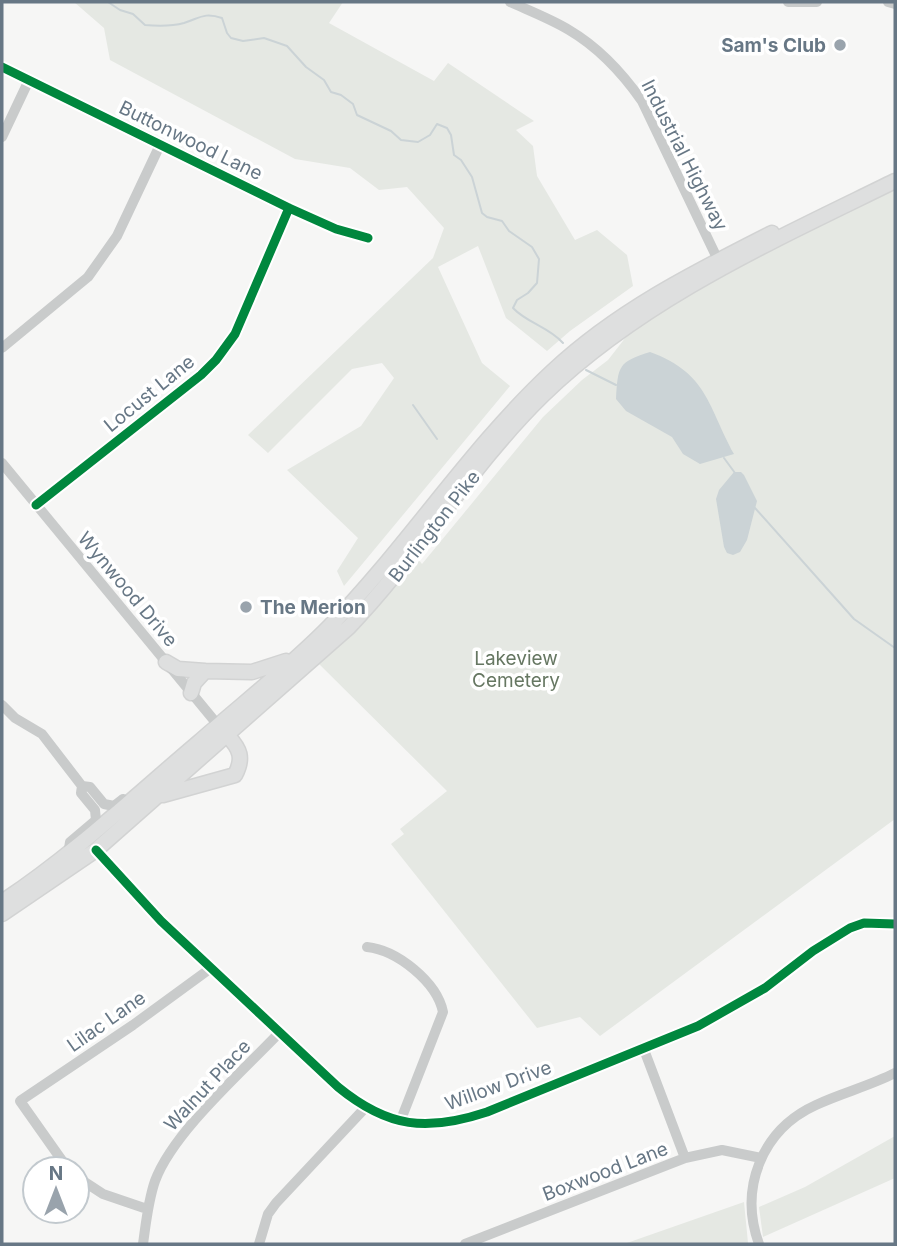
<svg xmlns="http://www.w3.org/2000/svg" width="897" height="1246" font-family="Inter,sans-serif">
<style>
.green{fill:#e5e8e3}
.water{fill:#cbd3d6}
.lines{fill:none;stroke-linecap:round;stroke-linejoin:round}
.stream{stroke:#cbd3d6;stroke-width:2}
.highway-casing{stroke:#d2d3d3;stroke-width:17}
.minor{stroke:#c9cbcb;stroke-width:10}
.highway{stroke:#dedfdf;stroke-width:14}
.cycleway-casing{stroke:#fff;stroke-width:13}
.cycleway{stroke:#00873e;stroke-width:9}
.poi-dot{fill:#99a3ac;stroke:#fff;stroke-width:2.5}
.labels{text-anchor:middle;stroke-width:7;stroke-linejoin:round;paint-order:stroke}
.poi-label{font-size:19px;font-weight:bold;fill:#677785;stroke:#fff;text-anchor:end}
.street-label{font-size:19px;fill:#677785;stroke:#fff}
.park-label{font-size:19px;fill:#667762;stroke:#fff}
</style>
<rect width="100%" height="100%" fill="#f6f6f5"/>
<path class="green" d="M74 2H343L329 23 434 81 448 63 534 121 516 130 533 146 537 176 575 240 597 230 627 255 633 286 570 331 547 351 506 318 478 246 438 267 482 363 510 386 344 586 337 571 358 538 287 470 361 426 394 378 382 363 352 369 268 453 248 435 433 258 444 228 407 187 379 190 350 168 295 159 110 60 104 28Z
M890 184 895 191V819L600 1036 580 1017 537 1028 391 844 404 834 400 829 447 791 315 660 413 552 422 564 543 417 582 380 608 360 644 314Z
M895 1136V1178L763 1237 759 1207 805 1187Z
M744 1202 748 1243 624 1244Z"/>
<path class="water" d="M650 352C708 373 708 407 734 454L700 464 683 454 672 437 626 411 616 399C618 366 618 362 650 352Z
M734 472H741L744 475 757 501 747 540 740 552 733 555 727 553 724 547 716 499 719 490Z"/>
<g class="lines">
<path class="stream" d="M108 2 120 10 133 14 145 25C157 26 173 26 184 23 200 18 204 12 222 18L227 33 231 38 243 41 264 38 287 46 306 67 324 80 331 92 341 95 353 104 357 115 391 131 401 140 418 142 430 135 437 124 447 128 451 135 454 155 461 160 472 177 482 213 487 217 502 221 509 231 532 247 539 259 537 283 528 293 517 300 513 308C527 323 549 327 563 343
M586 370 616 385
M413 405 437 439
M724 458 735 473
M755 508 854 619 895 648"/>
<defs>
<path id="highway" d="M166 662 178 669 205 671
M191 693 194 683 205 671 252 672 286 661
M163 795 235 775C244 758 240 749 228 736
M2 902C73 855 134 797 199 742 242 704 290 667 330 626 409 545 470 448 553 371 617 311 695 272 772 233
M2 914 96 850 349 627C419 554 471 465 543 395 642 299 773 241 895 181"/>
</defs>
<use href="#highway" class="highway-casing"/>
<path class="minor" d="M510 2C530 11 551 19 569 30 598 47 623 74 642 101L718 260
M788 2H817
M888 2 895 4
M2 67 289 208 336 229 368 238
M2 137 29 80
M2 348 88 277 117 236 160 145
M2 463 222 730
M36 505 201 375 216 360 235 334 289 208
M2 705 15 718 42 734 82 786 81 793 95 810 96 820 70 842 68 855
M82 786 90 787 104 804 114 806 123 799
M96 850 161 921 338 1087C388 1128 427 1132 487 1112L698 1026 765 988 813 951 850 928 864 923 895 924
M367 947C397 950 437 982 443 1012L400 1122
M643 1047 685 1158
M68 1169 20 1101 133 1025 211 968
M77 1177 103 1194 147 1209
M143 1244C146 1223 148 1201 155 1181 173 1132 243 1071 279 1033
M259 1244 268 1214 276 1203 365 1108
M465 1244 685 1158 722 1150 761 1158
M759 1244C739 1189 761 1130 816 1105 841 1093 870 1086 895 1073"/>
<use href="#highway" class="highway"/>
<defs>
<path id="cycleway" d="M2 67 289 208 336 229 368 238
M36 505 201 375 216 360 235 334 289 208
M96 850 161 921 338 1087C388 1128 427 1132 487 1112L698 1026 765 988 813 951 850 928 864 923 895 924"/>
</defs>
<use href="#cycleway" class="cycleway-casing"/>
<use href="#cycleway" class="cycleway"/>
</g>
<g class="poi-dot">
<circle cx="840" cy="45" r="7"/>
<circle cx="246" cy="607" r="7"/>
</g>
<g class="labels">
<g class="poi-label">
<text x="826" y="52">Sam's Club</text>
<text x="260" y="614" text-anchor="start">The Merion</text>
</g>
<g class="street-label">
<text transform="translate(191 140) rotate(26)" y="7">Buttonwood Lane</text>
<text transform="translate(685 155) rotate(63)" y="7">Industrial Highway</text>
<text transform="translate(149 393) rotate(-39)" y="7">Locust Lane</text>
<text transform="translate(434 526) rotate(-52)" y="7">Burlington Pike</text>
<text transform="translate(128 589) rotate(50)" y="7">Wynwood Drive</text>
<text transform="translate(106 1021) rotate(-35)" y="7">Lilac Lane</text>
<text transform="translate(207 1085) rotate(-47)" y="7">Walnut Place</text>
<text transform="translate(498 1085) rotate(-20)" y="7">Willow Drive</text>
<text transform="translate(605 1171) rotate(-21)" y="7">Boxwood Lane</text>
</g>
<g class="park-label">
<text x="516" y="665">Lakeview<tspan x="516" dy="22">Cemetery</tspan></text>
</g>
</g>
<rect width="897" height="1246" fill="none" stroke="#677785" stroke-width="7"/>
<g transform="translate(56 1190)"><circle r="33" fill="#ffffff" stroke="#c2c9ce" stroke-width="2"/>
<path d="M0-5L12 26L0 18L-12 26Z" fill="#99a3ac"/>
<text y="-10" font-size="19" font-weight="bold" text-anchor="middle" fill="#677785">N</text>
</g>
</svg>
